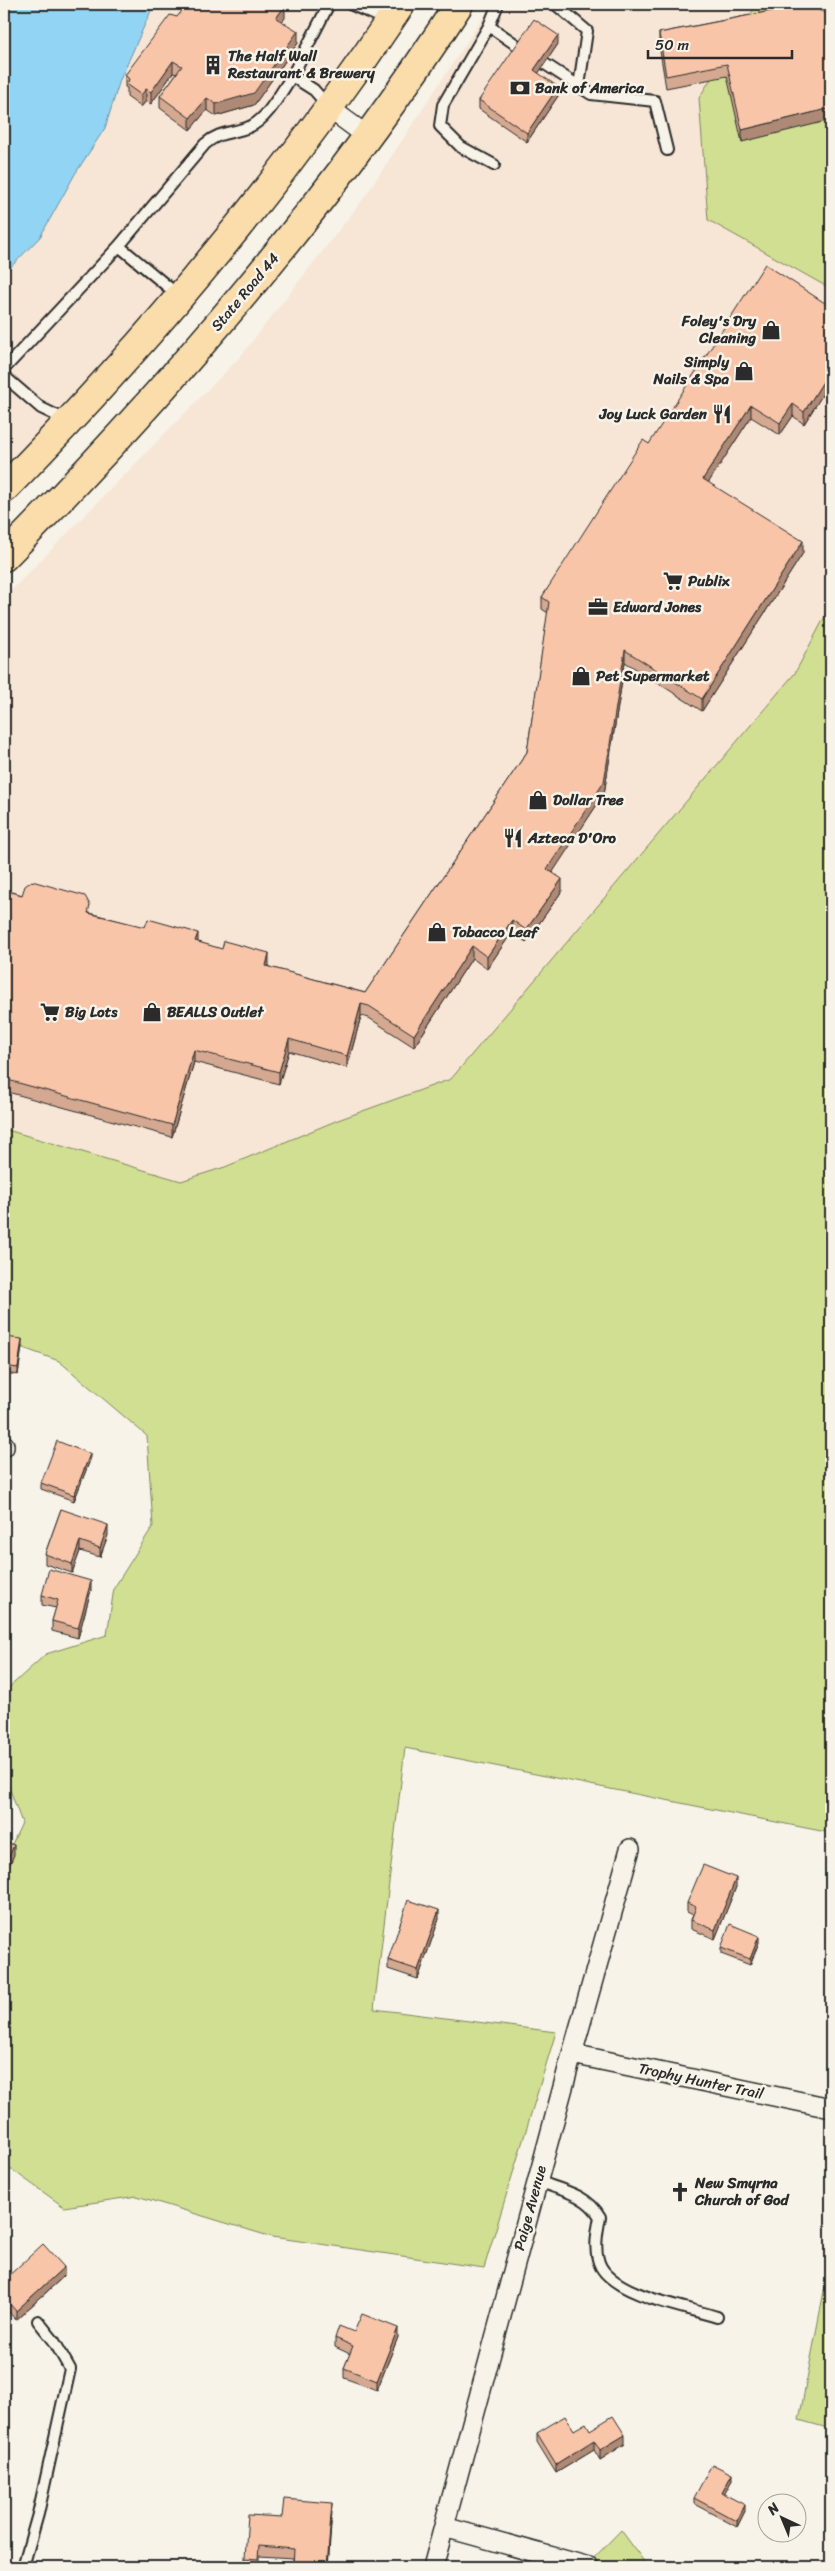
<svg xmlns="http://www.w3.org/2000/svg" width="835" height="2571" font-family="Sriracha,sans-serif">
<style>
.built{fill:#f7e5d5}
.green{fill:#d1df92;stroke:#7e855e}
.water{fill:#92d4f4;stroke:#6990a4}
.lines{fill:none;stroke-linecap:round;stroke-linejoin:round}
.service-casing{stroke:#2b2b2b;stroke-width:14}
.minor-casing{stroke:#2b2b2b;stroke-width:22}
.primary-casing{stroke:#2b2b2b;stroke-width:31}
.service{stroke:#f7f3e8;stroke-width:10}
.minor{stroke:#f7f3e8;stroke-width:19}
.primary{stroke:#faddab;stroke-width:28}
.wall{fill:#d5a991;stroke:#2b2b2b}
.shaded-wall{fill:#ae8a76;stroke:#2b2b2b}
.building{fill:#f8c5a9;stroke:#2b2b2b}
.labels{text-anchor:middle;stroke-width:5;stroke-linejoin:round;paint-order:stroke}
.poi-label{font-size:15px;font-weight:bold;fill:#2b2b2b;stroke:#f7f3e8;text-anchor:start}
.street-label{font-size:15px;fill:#2b2b2b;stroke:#f7f3e8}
</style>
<rect width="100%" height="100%" fill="#f7f3e8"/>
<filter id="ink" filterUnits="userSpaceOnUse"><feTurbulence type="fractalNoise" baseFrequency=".02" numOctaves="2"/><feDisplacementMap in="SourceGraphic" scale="10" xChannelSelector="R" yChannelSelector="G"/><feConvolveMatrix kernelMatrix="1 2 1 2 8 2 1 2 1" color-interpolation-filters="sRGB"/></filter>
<g filter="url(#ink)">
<path class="built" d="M154 4H383L348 62 219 230 4 473V274L40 237 75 174 105 128 120 80Z
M492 4H757L699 98 708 220 831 289V605L795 673 451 1079 338 1120 225 1167 181 1181 4 1129V598L240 357 364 198Z"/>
<path class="green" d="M757 4H831V289L708 220 699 98Z
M831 605V1833L405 1748 374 2009 556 2032 484 2268 272 2237 137 2196 64 2207 4 2164V1861L22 1823 4 1773V1692L46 1654 107 1635 114 1588 153 1526 147 1436 59 1361 4 1341V1129L181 1181 225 1167 338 1120 451 1079 795 673Z
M831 2255V2429L799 2420Z
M621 2530 648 2567H585Z"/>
<path class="water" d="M4 4H154L120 80 105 128 75 174 40 237 4 274Z"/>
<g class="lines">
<defs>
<path id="service" d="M350 4 389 21
M555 4 587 31 579 86
M489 26 521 48
M545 64 591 94 655 101 667 150
M292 76 329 4
M494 165 461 147 440 126 443 105 489 26 498 4
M119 246 205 144C220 131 231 134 249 127 268 119 281 92 292 76L314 90 328 106
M4 369 119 246 179 296
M4 376 41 408 68 421
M537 2181C561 2190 587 2194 600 2217 597 2232 593 2252 601 2267 618 2296 686 2307 717 2317
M23 2567 38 2514 70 2369 54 2341 38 2321"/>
<path id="minor" d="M329 108 367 136
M4 1447V1445
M572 2054 831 2108
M444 2527 589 2567
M433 2567 572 2054 630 1849"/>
<path id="primary" d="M4 489C151 339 285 179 401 4
M4 557C171 387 329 205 459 4"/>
</defs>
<use href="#service" class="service-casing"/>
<use href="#minor" class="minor-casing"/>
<use href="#primary" class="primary-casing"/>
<use href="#service" class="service"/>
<use href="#minor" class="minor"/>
<use href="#primary" class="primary"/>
</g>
<path class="wall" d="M807 4 742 142 727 76 666 88 659 45V33Z
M177 17 285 18 282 21 298 43 254 105 216 116 207 110 190 130 160 108V96L176 74 173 73 151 104 146 101 141 107 127 97V88L125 87V75Z
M558 44 538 73 558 96 527 142 479 109V100Z
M831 307V381L804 424 793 416 780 435 751 417 708 483 803 553 702 711 625 662 604 794 552 872 562 891 526 942 512 932 487 969 472 958 414 1047 369 1018 361 1016 347 1068 289 1051 279 1084 194 1062 172 1137 4 1091V890L198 942 269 965V967L365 993 527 752 548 613 542 609V597L649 444Z
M4 1337 22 1346 18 1375 4 1373Z
M90 1460 74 1501 41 1489V1483Z
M61 1509 108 1535 100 1557 80 1551 72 1573 45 1564V1554Z
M91 1590 78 1638 52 1631V1621L56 1608 42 1605V1595Z
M736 1887 715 1939 691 1929V1920L693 1915 687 1912V1903Z
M439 1919 418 1979 388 1969V1960Z
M759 1942 750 1965 721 1954V1948Z
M64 2276 16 2320 4 2307V2280Z
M354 2332 398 2337 377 2390 344 2378V2368L350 2354 335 2347V2338Z
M574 2430 625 2444 600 2460 594 2450 556 2473 537 2442V2433Z
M732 2480 724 2494 745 2511 737 2527 694 2504V2498Z
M332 2512 328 2567H293V2558L259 2556V2567H245V2558L282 2517Z"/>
<path class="shaded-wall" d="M285 6V18L276 30V18Z
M298 31V43L254 105 216 116V104Z
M558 35V44L534 80V70Z
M173 61V73L151 104V92Z
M558 87V96L527 142V133Z
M146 89V101L141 107V95Z
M207 98V110L190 130V118Z
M831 108V120L742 142V130Z
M831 369V381L804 424V412Z
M793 404V416L780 435V423Z
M751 405V417L703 491V479Z
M803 541V553L702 711V699Z
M625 650V662L604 794 547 881V869Z
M562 879V891L526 942V930Z
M512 920V932L487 969V957Z
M198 933V945L195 941Z
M472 946V958L414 1047V1035Z
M269 953V965L266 978V966Z
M361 1004V1016L347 1068V1056Z
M289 1039V1051L279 1084V1072Z
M194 1050V1062L172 1137V1125Z
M22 1339V1346L18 1375V1368Z
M90 1454V1460L74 1501V1495Z
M108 1525V1535L100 1557V1548Z
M80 1541V1551L72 1573V1564Z
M91 1581V1590L78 1638V1628Z
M14 1845V1855L4 1877V1867Z
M736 1878V1887L715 1939V1930Z
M439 1910V1919L418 1979V1970Z
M759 1936V1942L750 1965V1959Z
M64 2267V2276L16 2320V2311Z
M398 2328V2337L377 2390V2381Z
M625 2435V2444L600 2460V2450Z
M594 2440V2450L556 2473V2464Z
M732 2474V2480L722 2499V2493Z
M332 2503 328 2567H327Z
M745 2505V2511L737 2527V2521Z"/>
<path class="building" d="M187 4H282L285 6 276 18 298 31 254 93 216 104 207 98 190 118 160 96 182 66 173 61 151 92 146 89 141 95 127 85 129 79 125 75 170 15 177 17Z
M807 4 831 16V108L742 130 727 64 666 76 659 33Z
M534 19 558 35 534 70 558 87 527 133 479 100Z
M765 264 831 307V369L804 412 793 404 780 423 751 405 703 479 803 541 702 699 625 650 604 782 547 869 562 879 526 930 512 920 487 957 472 946 414 1035 369 1006 361 1004 347 1056 289 1039 279 1072 194 1050 172 1125 4 1079V890L22 895 25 886 32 881 85 896 90 905 88 913 145 927 148 919 198 933 195 941 222 949 224 941 269 953 266 966 365 993 527 752 549 602 542 597 643 440 649 444Z
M4 1337 22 1339 18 1368 4 1366Z
M57 1441 90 1454 74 1495 41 1483Z
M61 1509 108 1525 100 1548 80 1541 72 1564 45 1554Z
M49 1569 91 1581 78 1628 52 1621 58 1600 42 1595Z
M4 1841 14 1845 4 1867Z
M703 1865 736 1878 715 1930 691 1920 696 1907 687 1903Z
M408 1900 439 1910 418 1970 388 1960Z
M730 1924 759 1936 750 1959 721 1948Z
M43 2244 64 2267 16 2311 4 2298V2280Z
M362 2314 398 2328 377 2381 344 2368 353 2346 335 2338 339 2326 354 2332Z
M565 2416 574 2430 586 2423 590 2430 613 2416 625 2435 600 2450 594 2440 556 2464 537 2433Z
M712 2464 732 2474 722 2493 745 2505 737 2521 694 2498Z
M284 2499 332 2503 327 2567H293L294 2549 259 2546 258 2559 245 2558 248 2515 282 2517Z"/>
</g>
<defs>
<symbol id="building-bare" viewBox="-9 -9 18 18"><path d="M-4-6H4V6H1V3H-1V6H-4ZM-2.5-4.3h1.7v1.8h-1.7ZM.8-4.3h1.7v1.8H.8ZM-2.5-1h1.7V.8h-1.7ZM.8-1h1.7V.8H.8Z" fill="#2b2b2b" stroke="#f7f3e8" stroke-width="2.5" paint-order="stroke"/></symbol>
<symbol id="bank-bare" viewBox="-9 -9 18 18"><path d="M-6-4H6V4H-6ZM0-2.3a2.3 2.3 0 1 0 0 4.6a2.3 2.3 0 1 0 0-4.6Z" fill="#2b2b2b" stroke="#f7f3e8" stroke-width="2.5" paint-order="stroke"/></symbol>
<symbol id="shop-bare" viewBox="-9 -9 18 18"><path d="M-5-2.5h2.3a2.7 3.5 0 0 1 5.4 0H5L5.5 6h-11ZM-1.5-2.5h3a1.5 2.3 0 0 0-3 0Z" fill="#2b2b2b" stroke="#f7f3e8" stroke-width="2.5" paint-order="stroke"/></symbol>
<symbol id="restaurant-bare" viewBox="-9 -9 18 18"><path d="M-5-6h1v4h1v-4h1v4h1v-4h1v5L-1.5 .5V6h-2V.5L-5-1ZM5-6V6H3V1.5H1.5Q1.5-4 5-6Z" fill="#2b2b2b" stroke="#f7f3e8" stroke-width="2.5" paint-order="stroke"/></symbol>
<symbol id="supermarket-bare" viewBox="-9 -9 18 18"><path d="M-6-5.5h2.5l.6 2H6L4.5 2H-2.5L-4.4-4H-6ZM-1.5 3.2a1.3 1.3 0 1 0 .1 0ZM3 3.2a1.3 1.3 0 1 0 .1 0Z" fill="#2b2b2b" stroke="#f7f3e8" stroke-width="2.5" paint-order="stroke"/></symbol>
<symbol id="office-bare" viewBox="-9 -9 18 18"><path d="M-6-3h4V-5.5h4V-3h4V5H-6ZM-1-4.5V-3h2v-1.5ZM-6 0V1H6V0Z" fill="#2b2b2b" stroke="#f7f3e8" stroke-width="2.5" paint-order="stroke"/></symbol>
<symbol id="church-bare" viewBox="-9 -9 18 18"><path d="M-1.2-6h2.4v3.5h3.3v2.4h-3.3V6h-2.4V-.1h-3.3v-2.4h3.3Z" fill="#2b2b2b" stroke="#f7f3e8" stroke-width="2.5" paint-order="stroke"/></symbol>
</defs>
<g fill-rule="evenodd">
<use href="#building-bare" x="199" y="51" width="28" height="28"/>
<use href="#bank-bare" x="506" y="74" width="28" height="28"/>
<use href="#shop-bare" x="757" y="316" width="28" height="28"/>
<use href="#shop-bare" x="730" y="357" width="28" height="28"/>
<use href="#restaurant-bare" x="708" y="400" width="28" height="28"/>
<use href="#supermarket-bare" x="659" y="567" width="28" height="28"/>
<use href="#office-bare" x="584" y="593" width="28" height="28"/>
<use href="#shop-bare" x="567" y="662" width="28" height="28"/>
<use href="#shop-bare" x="524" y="786" width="28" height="28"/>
<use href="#restaurant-bare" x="499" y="824" width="28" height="28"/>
<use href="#shop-bare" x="423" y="918" width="28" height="28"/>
<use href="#supermarket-bare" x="36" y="998" width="28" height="28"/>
<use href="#shop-bare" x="138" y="998" width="28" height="28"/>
<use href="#church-bare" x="666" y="2178" width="28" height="28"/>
</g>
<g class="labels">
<g class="poi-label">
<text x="228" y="61">The Half Wall<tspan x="228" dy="17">Restaurant &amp; Brewery</tspan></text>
<text x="535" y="93">Bank of America</text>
<text x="756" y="326" text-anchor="end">Foley's Dry<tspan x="756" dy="17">Cleaning</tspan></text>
<text x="729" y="367" text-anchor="end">Simply<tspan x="729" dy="17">Nails &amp; Spa</tspan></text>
<text x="707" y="419" text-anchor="end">Joy Luck Garden</text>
<text x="688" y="586">Publix</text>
<text x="613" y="612">Edward Jones</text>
<text x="596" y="681">Pet Supermarket</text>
<text x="553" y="805">Dollar Tree</text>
<text x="528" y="843">Azteca D'Oro</text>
<text x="452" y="937">Tobacco Leaf</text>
<text x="65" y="1017">Big Lots</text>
<text x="167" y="1017">BEALLS Outlet</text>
<text x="695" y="2188">New Smyrna<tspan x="695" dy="17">Church of God</tspan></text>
</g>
<g class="street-label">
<text transform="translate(245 292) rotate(-50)" y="5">State Road 44</text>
<text transform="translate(701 2081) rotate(12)" y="5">Trophy Hunter Trail</text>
<text transform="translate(530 2208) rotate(-75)" y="5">Paige Avenue</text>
</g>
</g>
<rect width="835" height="2571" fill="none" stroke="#f7f3e8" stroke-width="20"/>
<rect x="10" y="10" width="815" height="2551" fill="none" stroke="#2b2b2b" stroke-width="2" filter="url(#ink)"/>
<g transform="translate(782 2518) rotate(316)"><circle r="24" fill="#f7f3e8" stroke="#a5a39c"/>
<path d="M0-4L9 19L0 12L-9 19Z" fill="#2b2b2b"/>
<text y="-8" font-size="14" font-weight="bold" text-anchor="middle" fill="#2b2b2b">N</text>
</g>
<path d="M648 50v8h144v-8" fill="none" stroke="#2b2b2b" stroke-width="2.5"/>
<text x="655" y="50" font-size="15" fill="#2b2b2b" stroke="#f7f3e8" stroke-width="4" paint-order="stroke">50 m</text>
</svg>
